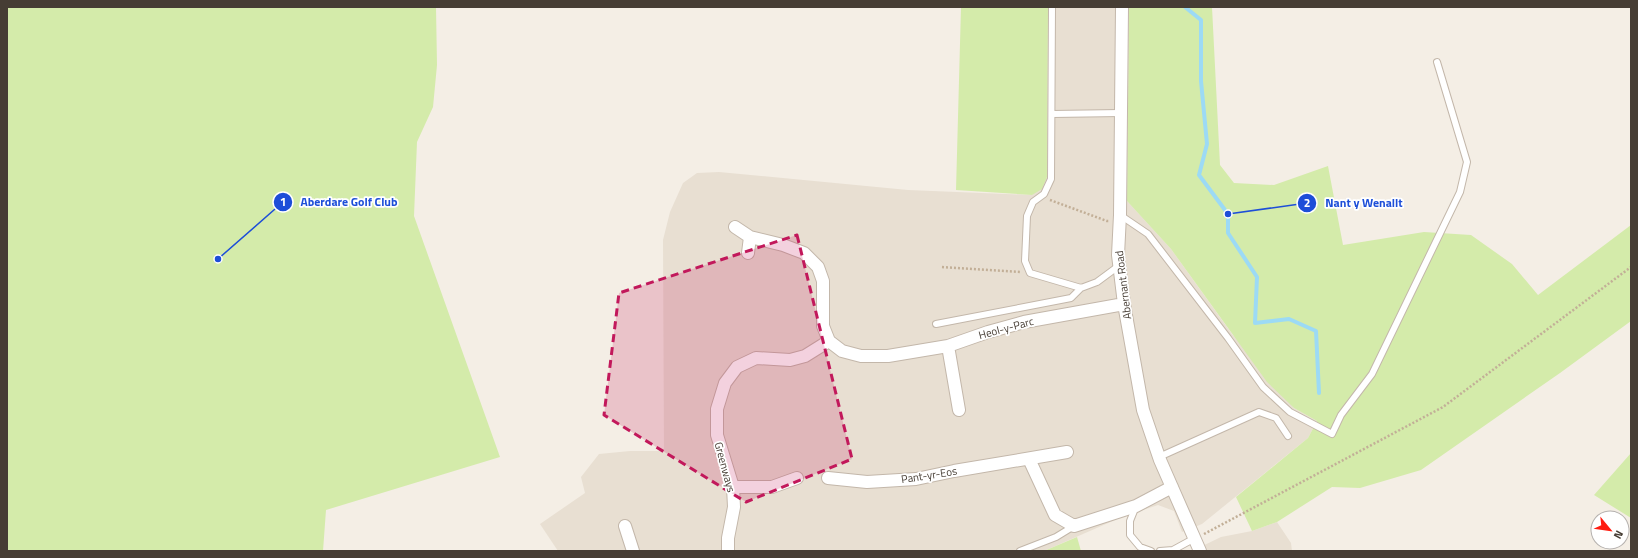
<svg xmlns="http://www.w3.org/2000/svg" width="1638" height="558" font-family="'Titillium Web',sans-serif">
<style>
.residential{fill:#e8dfd2}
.green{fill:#d4ebaa}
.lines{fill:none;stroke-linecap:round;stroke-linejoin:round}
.stream{stroke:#9cdaf5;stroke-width:4}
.service-casing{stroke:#c3b7aa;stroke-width:8}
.minor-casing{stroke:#c3b7aa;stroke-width:14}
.path{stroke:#c2af97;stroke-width:2.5;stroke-dasharray:2 2;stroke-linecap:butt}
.service{stroke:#fff;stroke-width:6}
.minor{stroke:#fff;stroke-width:12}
.marked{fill:#c2185b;fill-opacity:0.2;stroke:#c2185b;stroke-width:3;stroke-dasharray:8 5;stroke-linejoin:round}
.labels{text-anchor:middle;stroke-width:3.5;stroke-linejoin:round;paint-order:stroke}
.street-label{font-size:11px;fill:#463d34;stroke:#fff}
.leader{fill:none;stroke:#1d4ed8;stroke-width:1.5}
.callout-dot{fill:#1d4ed8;stroke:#fff;stroke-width:1.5}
.mark-label{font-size:12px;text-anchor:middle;font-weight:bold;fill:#fff}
.callout-label{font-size:12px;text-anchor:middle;font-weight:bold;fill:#1d4ed8;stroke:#fff;stroke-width:3.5;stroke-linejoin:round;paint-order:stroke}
</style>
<rect width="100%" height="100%" fill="#f4eee5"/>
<path class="residential" d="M1048 7H1129L1127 201 1171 249 1232 334 1294 408 1317 421 1308 438 1202 524 1182 532 1174 511 1158 505 1122 517 1044 551H558L540 524 585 493 581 477 599 454 630 451H664L663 240 670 212 683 183 697 173 719 172 908 190 1032 195 1047 177Z
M1277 522 1291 543 1292 551H1192L1221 537 1252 531Z"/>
<path class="green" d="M7 7H436L437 65 433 107 417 142 414 216 500 457 326 510 323 551H7Z
M961 7H1048L1047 177 1042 189 1032 195 956 190Z
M1129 7H1212L1220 165 1234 183 1274 185 1328 166 1343 245 1424 232 1471 235 1512 264 1538 295 1631 225V321L1560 373 1421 470 1360 488 1332 487 1277 522 1252 531 1236 497 1308 438 1317 421 1294 408 1267 382 1171 249 1127 201Z
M1631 453V518L1594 495Z
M1077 537 1081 551H1044Z"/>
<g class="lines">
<path class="stream" d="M1185 7 1201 20V81L1207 144 1199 175 1228 214V233L1257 277 1255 323 1289 319 1316 331 1319 393"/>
<defs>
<path id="service" d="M1052 7 1051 179 1044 194 1033 202 1027 216 1025 261 1030 273 1081 288 1097 282 1120 265
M1052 114 1121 113
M1120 215 1148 234 1228 338 1263 387 1290 412 1332 434 1341 415 1372 374 1460 192 1467 162 1437 62
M936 324 1071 298 1081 288
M1159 457 1259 412 1276 418 1288 436
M1136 506 1130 521V535L1140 547 1151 551
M1020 551 1056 537 1074 526
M1160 551 1173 550 1195 538"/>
<path id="minor" d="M1122 7 1120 215 1118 255 1124 304 1143 410 1160 460 1200 551
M735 227 750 237 748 253
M750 237 783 245 804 253 818 267 823 281V326L829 341 842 351 861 356H888L948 346 988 332 1024 322 1124 304
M948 346 959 410
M1029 459 1055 515 1074 526 1136 506 1172 487
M828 478 867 482 916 479 954 471 1067 452
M733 487H772L797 478
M625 526 633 551
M728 551V538L734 507 733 487 717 435V409L725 383 737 367 756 358 790 360 805 356 829 341"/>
</defs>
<use href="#service" class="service-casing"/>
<use href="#minor" class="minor-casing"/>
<path class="path" d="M1050 200 1107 221H1109
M942 267 1020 272
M1204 534 1443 407 1631 267"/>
<use href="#service" class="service"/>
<use href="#minor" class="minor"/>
</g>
<path class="marked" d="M797 235 852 459 746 502 604 415 619 293Z"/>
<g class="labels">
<g class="street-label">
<text transform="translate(1123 285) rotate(-97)" y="4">Abernant Road</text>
<text transform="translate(1006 328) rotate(-15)" y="4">Heol-y-Parc</text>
<text transform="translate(725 467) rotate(75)" y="4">Greenways</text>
<text transform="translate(929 475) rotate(-9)" y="4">Pant-yr-Eos</text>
</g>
</g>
<path class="leader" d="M218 259L283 202M1228 214L1307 203"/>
<g class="callout-dot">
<circle cx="218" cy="259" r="4"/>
<circle cx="1228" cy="214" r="4"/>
<circle cx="283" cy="202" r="10"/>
<circle cx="1307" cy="203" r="10"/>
</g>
<g class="mark-label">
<text x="283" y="206">1</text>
<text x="1307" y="207">2</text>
</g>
<g class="callout-label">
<text x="349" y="206">Aberdare Golf Club</text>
<text x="1364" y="207">Nant y Wenallt</text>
</g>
<rect width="1638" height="558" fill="none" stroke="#463d34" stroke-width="16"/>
<g transform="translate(1610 530) rotate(119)"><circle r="19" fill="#ffffff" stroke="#b5b1ae"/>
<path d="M0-3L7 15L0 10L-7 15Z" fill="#ff1c10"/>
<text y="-6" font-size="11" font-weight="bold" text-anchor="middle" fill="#463d34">N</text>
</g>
</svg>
